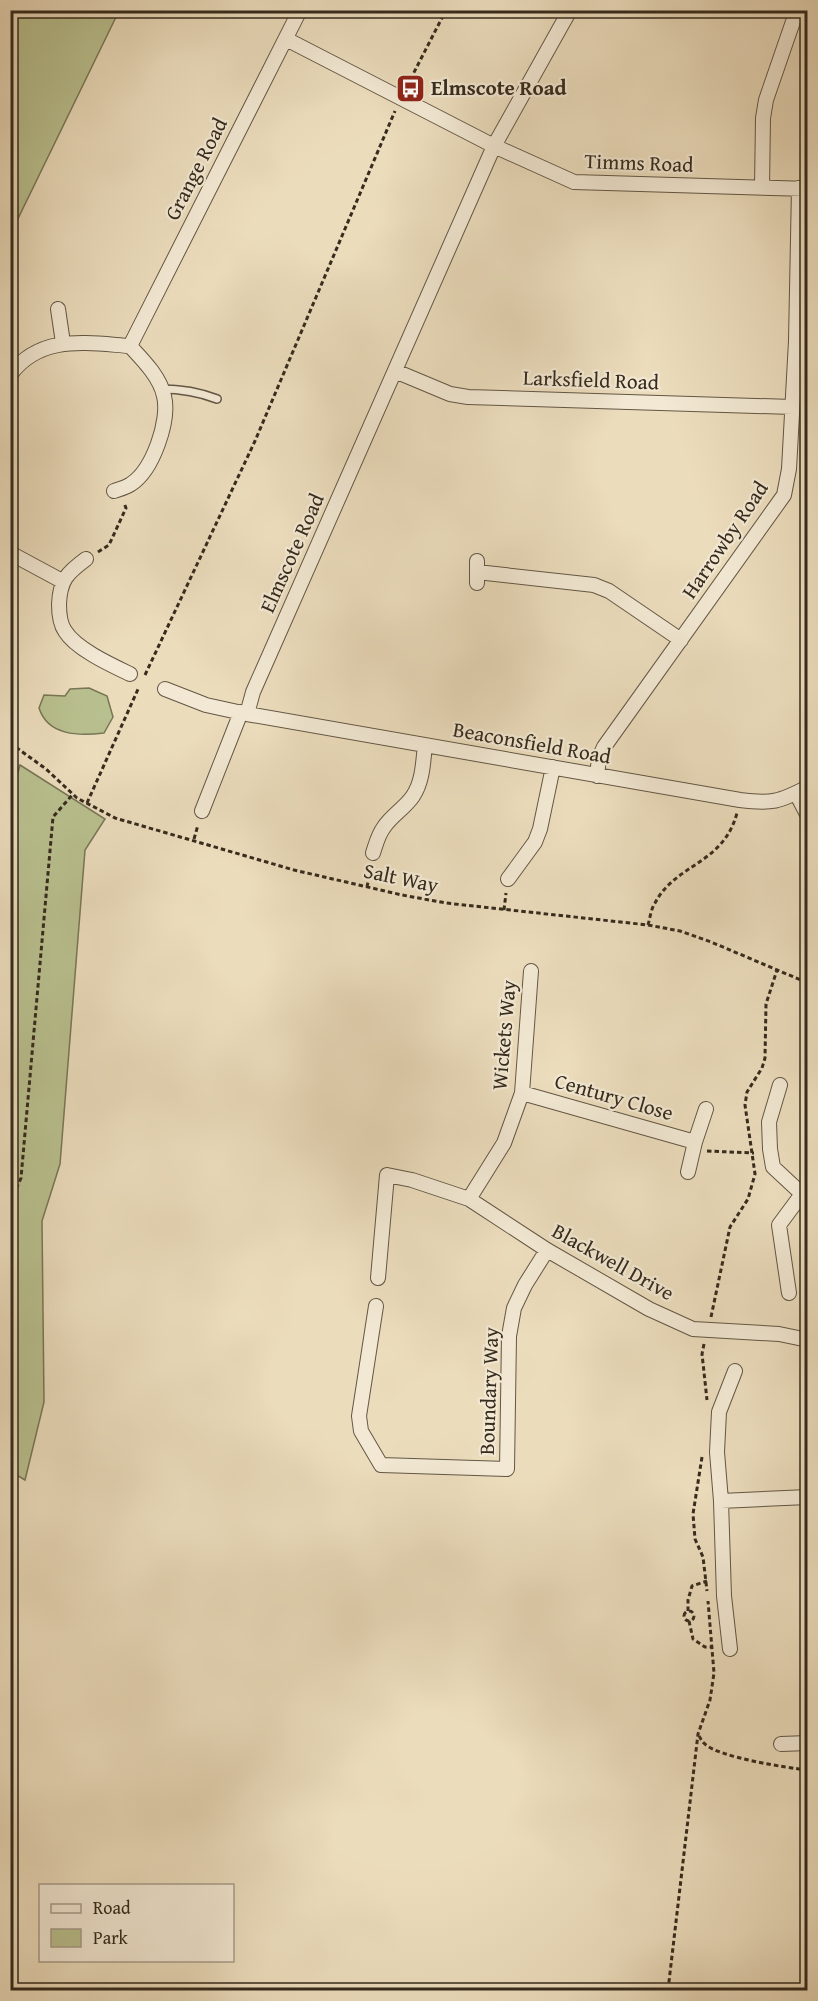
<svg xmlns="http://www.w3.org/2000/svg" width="818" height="2001" font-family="'Gentium Book Plus',serif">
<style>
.green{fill:#b9c08f;stroke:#787656;stroke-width:1.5}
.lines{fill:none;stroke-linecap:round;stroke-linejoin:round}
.lane-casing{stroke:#635745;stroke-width:10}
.street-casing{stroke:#635745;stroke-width:16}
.path{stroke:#362b1d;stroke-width:3;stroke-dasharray:4.5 3;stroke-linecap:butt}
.lane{stroke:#f2e8d3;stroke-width:7}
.street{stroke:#f2e8d3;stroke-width:14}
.labels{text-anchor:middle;stroke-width:4.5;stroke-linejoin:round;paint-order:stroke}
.poi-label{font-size:21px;font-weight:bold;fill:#362b1d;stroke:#f2e8d3;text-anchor:start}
.street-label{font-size:21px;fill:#362b1d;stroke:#f2e8d3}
</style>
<rect width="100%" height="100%" fill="#ebdcbc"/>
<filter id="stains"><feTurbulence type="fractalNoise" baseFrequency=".00333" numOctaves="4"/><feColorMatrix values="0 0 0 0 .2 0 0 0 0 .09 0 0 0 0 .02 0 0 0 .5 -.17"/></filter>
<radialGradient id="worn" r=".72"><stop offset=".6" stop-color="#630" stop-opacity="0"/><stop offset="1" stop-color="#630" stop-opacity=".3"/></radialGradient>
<path class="green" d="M111 10 118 13 11 233V11Z
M89 688 107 696 113 717 104 733C79 736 48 736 39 708L44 695 65 696 70 689Z
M20 765 105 819 85 850 60 1164 42 1221 44 1402 25 1480 10 1471V801Z"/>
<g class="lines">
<defs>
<path id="lane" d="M161 389C181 389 199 392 217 399"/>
<path id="street" d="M286 39 494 146 574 182 808 189
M762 187 763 118 766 100 797 10
M58 309 63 343
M130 346 300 10
M395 371 450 394 468 397 792 407
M10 375C40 334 86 343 130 346 143 360 160 377 164 396 170 420 153 470 131 484 127 487 120 489 114 491
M10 553 62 581
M86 559C67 573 60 580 59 604 59 612 60 624 65 631 76 649 111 665 130 674
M477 572 594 585 609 591 681 640
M477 583V561
M165 689 206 705 247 714 740 800C772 804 779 802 808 787
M247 714 253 692 494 146 570 10
M597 776 599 758 604 747 784 495 789 469 796 341 799 188
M796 793 808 816
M202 811 241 712
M373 853C376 844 378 835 384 827 392 815 405 808 413 796 423 781 423 762 425 745
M508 879 535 842 540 829 553 767
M780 1085 769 1122 770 1149 773 1167 802 1194H808
M522 1093 695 1142
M688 1172 695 1142 706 1109
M469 1199 504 1143 522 1093 531 971
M378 1278 387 1175 412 1180 469 1199 547 1250 649 1309 693 1329 779 1334 808 1340
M789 1293 779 1225 802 1194
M376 1306 359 1416 361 1431 381 1465 507 1469 509 1336 514 1308 525 1285 547 1250
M735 1371 719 1412 717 1452 721 1501 808 1497
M721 1501 724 1596 730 1649
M781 1744 808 1743"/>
</defs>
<use href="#lane" class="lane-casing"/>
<use href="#street" class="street-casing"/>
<path class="path" d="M407 86 446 10
M98 552 109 545 126 508 124 503
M145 675 255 441 395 111
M10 743 46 769 77 798 115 818 294 870 402 895 446 903 648 925 680 931 711 942 808 983
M87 803 139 687
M194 839 198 825
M367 887 371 867
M504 910 506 893
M648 925C650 918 651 909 655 903 676 863 723 865 737 813
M707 1151 754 1153
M10 1202 21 1178 53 817 73 794
M711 1317 730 1227 748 1199 755 1174 745 1105 747 1092 762 1068 765 1058 766 1004 777 970
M704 1344 702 1354 707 1400
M702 1457 693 1514 695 1539 703 1557 707 1591
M688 1611V1600L692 1586 707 1581
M684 1616a5 5 0 1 1 10 0a5 5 0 1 1-10 0Z
M689 1621 693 1639 705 1647H711
M699 1736C701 1739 702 1742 705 1744 718 1757 787 1768 808 1770
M668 1990 698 1734 710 1700 714 1673 708 1601"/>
<use href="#lane" class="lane"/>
<use href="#street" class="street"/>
</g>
<defs>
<symbol id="bus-square" viewBox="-11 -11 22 22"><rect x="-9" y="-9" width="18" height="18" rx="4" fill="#8f2418" stroke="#f2e8d3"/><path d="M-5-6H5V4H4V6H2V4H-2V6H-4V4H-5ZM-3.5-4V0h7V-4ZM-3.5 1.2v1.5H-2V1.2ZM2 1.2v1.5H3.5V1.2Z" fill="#fff"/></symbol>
</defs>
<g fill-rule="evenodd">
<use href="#bus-square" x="394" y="72" width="33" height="33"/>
</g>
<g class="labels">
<g class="poi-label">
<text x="431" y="95">Elmscote Road</text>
</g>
<g class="street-label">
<text transform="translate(639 163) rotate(2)" y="7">Timms Road</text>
<text transform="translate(196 169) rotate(-63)" y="7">Grange Road</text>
<text transform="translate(591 380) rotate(2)" y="7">Larksfield Road</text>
<text transform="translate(725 540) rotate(-56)" y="7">Harrowby Road</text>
<text transform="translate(292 553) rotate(-66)" y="7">Elmscote Road</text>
<text transform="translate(532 743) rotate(10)" y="7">Beaconsfield Road</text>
<text transform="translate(401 878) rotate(12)" y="7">Salt Way</text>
<text transform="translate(504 1035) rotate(-85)" y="7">Wickets Way</text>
<text transform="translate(614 1097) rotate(16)" y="7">Century Close</text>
<text transform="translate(613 1262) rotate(29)" y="7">Blackwell Drive</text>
<text transform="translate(489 1391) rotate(-88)" y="7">Boundary Way</text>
</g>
</g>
<rect width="818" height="2001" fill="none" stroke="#ebdcbc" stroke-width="36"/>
<rect x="12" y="12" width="794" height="1977" fill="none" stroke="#362b1d" stroke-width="3"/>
<rect x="18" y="18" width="782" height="1965" fill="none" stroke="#362b1d" stroke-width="1.5"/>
<rect x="39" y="1884" width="195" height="78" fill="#f2e8d3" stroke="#a79c8a" stroke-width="1.5"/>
<rect x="51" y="1904" width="30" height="9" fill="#f2e8d3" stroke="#a79c8a" stroke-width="1.5"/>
<text x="93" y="1914" font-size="18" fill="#362b1d">Road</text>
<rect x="51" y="1929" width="30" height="18" fill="#b9c08f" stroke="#a79c8a" stroke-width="1.5"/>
<text x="93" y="1944" font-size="18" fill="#362b1d">Park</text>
<rect width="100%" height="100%" filter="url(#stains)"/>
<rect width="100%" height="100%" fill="url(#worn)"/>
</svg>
